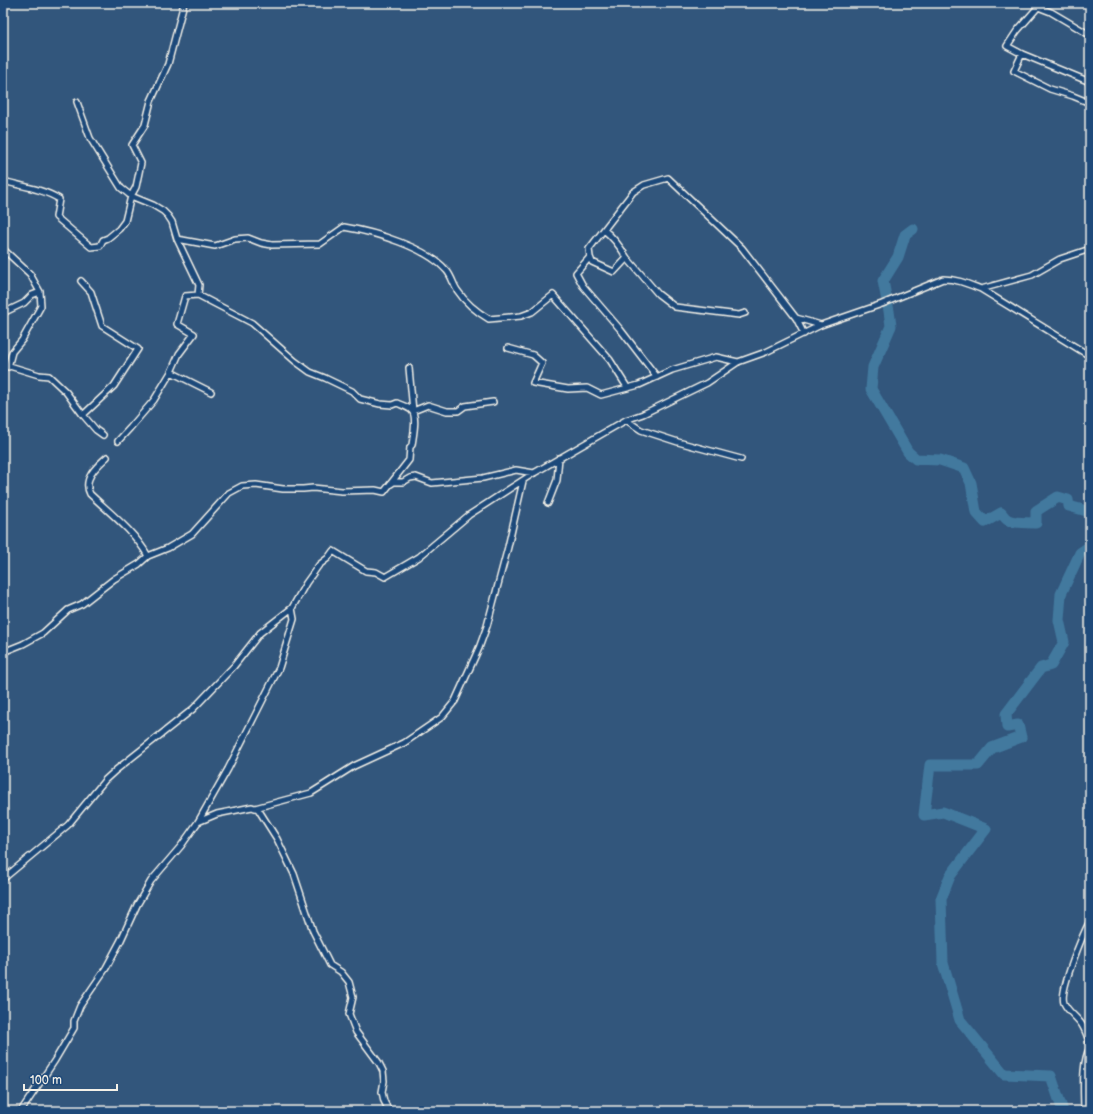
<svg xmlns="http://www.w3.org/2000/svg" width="1093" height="1114" font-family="'Balsamiq Sans',sans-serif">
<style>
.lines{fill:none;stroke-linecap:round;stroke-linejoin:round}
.river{stroke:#42799e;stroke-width:11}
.minor-casing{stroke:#f4f1e8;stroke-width:8}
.minor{stroke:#1f4a7a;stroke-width:5}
</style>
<rect width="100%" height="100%" fill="#32567c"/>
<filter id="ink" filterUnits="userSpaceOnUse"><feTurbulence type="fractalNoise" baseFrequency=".025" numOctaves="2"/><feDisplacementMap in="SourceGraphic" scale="8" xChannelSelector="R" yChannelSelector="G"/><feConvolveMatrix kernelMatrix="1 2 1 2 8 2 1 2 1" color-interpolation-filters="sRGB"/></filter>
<g filter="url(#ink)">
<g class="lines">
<path class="river" d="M913 229 905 235 898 257 883 281 889 311 891 326 873 367 871 389 908 452 916 459 940 460 964 468 971 483 976 512 985 522 1001 513C1003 515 1006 519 1008 520 1016 524 1028 522 1036 523V511L1058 497 1068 500 1069 506 1090 512
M1063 1111 1051 1076 1004 1074 960 1020 943 963 941 899 950 876 986 829 943 812 924 815 930 765H978L992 748 1021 737 1018 725 1007 727 1006 714 1041 668 1051 665 1064 642 1059 620 1061 594 1080 553 1090 546"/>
<defs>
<path id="minor" d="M1090 35 1051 12 1038 7 1017 31 1007 46 1022 54 1090 82
M1022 54 1014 71 1050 89 1073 96 1090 103
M77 102 90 138 121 188 131 196 153 205 163 211 168 216 172 222 177 239 199 285 198 295 185 296 177 324 194 334 179 354 171 372 154 400 130 428 118 441
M3 181C21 186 43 189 59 199L56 217 91 247 100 246 103 240 108 238 119 229 125 221 131 196 136 187 141 163 132 145 145 125 151 101 168 64 184 3
M604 230C613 237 621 248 627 258L658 294 675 307 739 315 745 313
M177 239 215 246 235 239 248 238 261 243 272 245 320 244 344 227C374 232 427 247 447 271 452 277 453 284 457 290 465 302 477 312 489 319L521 316 532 312 553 295 610 360 627 387
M3 249 30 274 40 292 32 295 24 303 3 313
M590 257 592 262 614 272 627 258
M81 281 91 292 102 326 138 349 114 386 83 415
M981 289 1032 275 1060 259 1090 249
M796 318 821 325
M508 348 533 355 542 363 533 383 568 389 587 388 601 395 639 385 672 370 716 357 738 362
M3 364 39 375 49 376 66 392 83 415 96 430 103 435
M8 367 12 352 22 340 41 306 40 292
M409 368 413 411 428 405 447 411H458L465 406 493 402
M171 372 211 392
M657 377 620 329 583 286 576 273 590 257 589 249 633 192 644 185 668 178 742 248 796 318 804 334
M626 420 641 430 678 442 741 459
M391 484 394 482H403L410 478 416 477 432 483 483 478 516 470 534 473
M548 503 557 480 559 458
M148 556 168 548 192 534 229 493 242 486 256 485 283 489H303L313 488 342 491 375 490 384 492 409 460 410 447 412 445C413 437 418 415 411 410 408 407 401 405 397 403L392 405 380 404 360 399 352 391 325 378 310 372 295 361 252 323 198 295
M3 652 23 644 43 633 68 610 82 604 114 579 139 564 148 556C134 531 110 513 90 494 82 479 97 466 107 457
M255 808 311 793 354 766 404 743 442 717 455 701 479 648 487 626 508 547 523 481
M198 822 217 814 252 807 258 809 277 839 294 874 313 931 330 965 341 972 349 982 353 997 349 1014 356 1032 379 1063 383 1071 384 1081 382 1092 384 1101 389 1111
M3 879 68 825 105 780 116 770 193 709 234 666 260 633 292 608 306 583 319 565 328 558 333 551 366 571 376 572 385 577 419 557 469 515 534 473 626 420 643 414 707 383 738 362 766 352 821 325 882 304 943 279C957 279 968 284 981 289L1090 356
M1090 921C1083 934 1059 991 1064 1003 1068 1012 1077 1017 1082 1025 1086 1031 1088 1038 1090 1045
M21 1111 55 1060 74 1028V1021L80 1006 106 968 121 940 137 905 151 881 181 846 198 822 228 769 279 668 294 619 292 608
M1084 1111C1084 1094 1081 1062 1090 1048"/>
</defs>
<use href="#minor" class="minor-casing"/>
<use href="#minor" class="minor"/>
</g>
</g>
<rect width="1093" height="1114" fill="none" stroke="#1f4a7a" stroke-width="16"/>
<rect x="8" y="8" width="1077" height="1098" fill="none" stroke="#f4f1e8" stroke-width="1.5" filter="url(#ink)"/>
<path d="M24 1084v6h93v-6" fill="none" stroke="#f4f1e8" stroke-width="2"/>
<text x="30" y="1084" font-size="12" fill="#f4f1e8" stroke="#1f4a7a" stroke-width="3" paint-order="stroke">100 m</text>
</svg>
